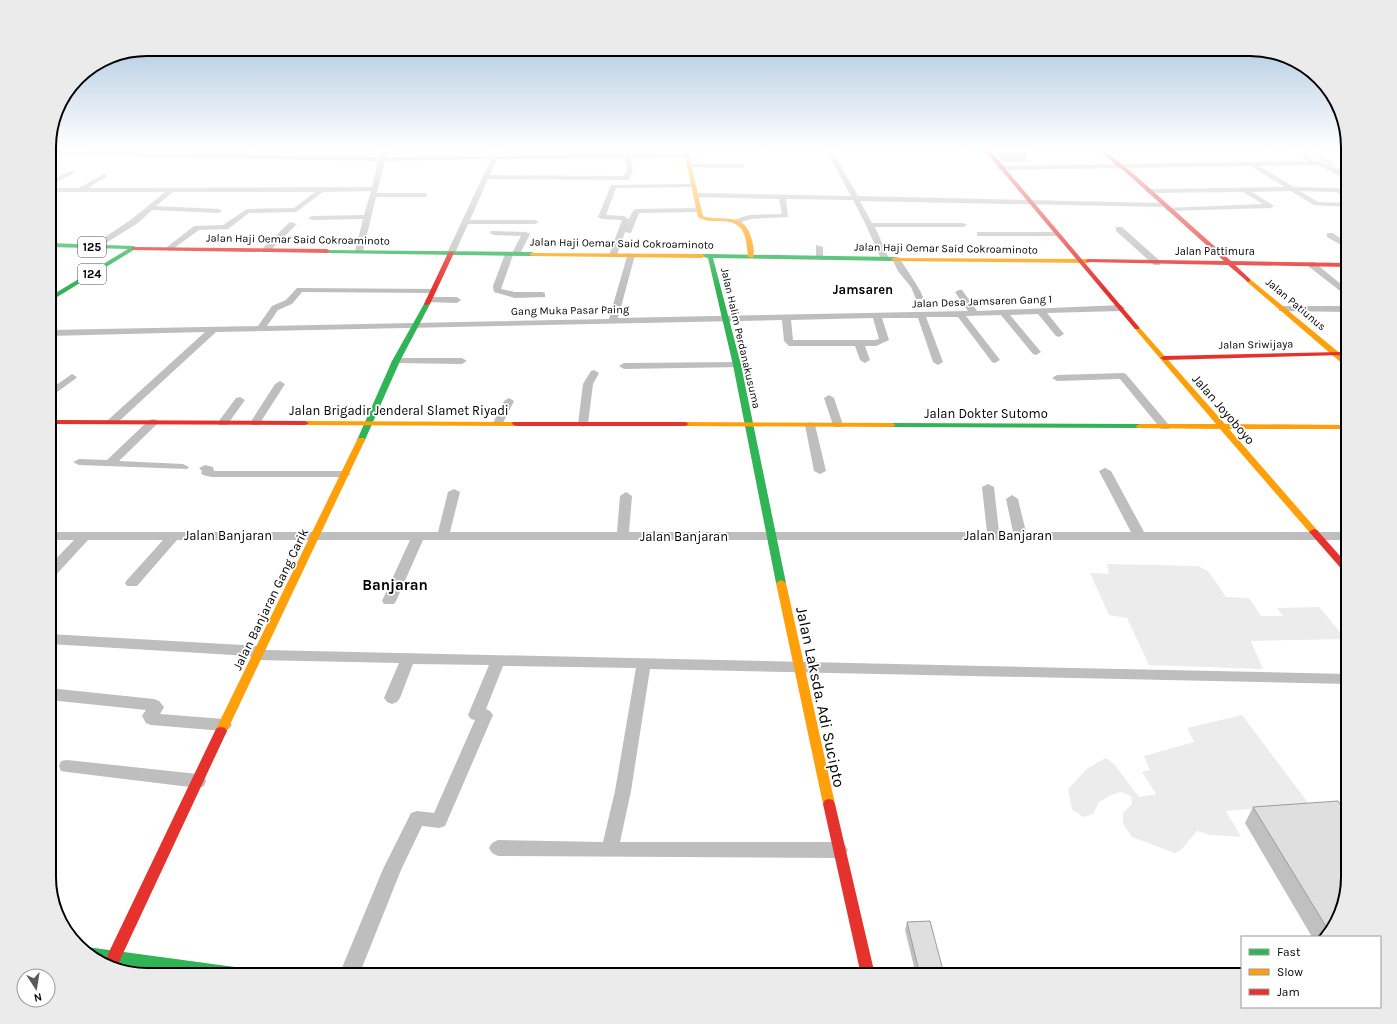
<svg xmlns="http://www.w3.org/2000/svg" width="1397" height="1024" font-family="Karla,sans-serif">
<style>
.green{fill:#ececec}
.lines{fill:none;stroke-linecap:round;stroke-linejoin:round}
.street{fill:#bebebe;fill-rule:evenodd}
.fast{fill:#30b455;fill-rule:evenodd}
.slow{fill:#ff9f0a;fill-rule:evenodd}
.jam{fill:#e5322d;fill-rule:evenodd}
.rail-casing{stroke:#bebebe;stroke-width:2.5}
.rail{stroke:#fff;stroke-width:1.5;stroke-dasharray:5;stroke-linecap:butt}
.wall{fill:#c0c0c0}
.building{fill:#dfdfdf;stroke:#9c9c9c}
.labels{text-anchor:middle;stroke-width:3.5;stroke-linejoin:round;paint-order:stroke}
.far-street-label{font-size:11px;fill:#000;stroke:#fff}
.shield{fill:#fff;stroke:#4c4c4c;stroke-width:1}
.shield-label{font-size:12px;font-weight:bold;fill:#000}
.far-quarter-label{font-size:13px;font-weight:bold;fill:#000;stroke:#fff}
.street-label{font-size:13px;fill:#000;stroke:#fff}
.quarter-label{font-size:15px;font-weight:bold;fill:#000;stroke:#fff}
.near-street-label{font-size:16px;fill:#000;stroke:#fff}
.rim{fill:none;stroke:#000;stroke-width:2}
</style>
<rect width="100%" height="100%" fill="#fff"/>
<path class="green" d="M1107 564 1198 566 1208 571 1226 597 1249 598 1261 616H1283L1277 608 1319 607 1346 639 1251 641 1263 669 1149 665 1127 618 1109 615 1090 573 1109 574Z
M1242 715 1309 804 1226 811 1241 837 1211 835 1197 831 1181 850 1175 853 1132 837 1123 824V813L1132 804 1131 796 1121 792 1109 796 1099 802 1093 814 1084 817 1072 810 1068 789 1088 768 1106 758 1114 764 1139 797 1156 794 1142 772 1150 770 1144 756 1194 742 1187 728Z"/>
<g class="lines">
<path class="street" d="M382 147H388L386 157 493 156 497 147H503L499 156 686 153 689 155 686 157 631 158 633 169 630 178 627 180 488 179 470 220H535L539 222 535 224H468L455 253 451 255 447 253 491 159 385 161 377 193H425L428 195 425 197H376L363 251 359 253 355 251 363 219 312 220 308 218 312 216 364 215 371 191 323 192 296 212 249 213 228 229 199 230 170 251 166 249 167 247 194 226 223 225 247 209 294 208 315 192H173L156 206 219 209 222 211 219 213 152 210 138 223 96 249 92 247 93 245 132 219 165 192H49V188H79L104 174 107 176 106 177 88 188 372 187 378 161 49 155V151L379 157ZM625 158 627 169 624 176 490 175 497 159Z
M824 147H830L858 196 1163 203 1166 205 1163 207 860 201 872 223H963L967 225 963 227H875L889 259 885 261 881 259 866 225 853 200 786 199 788 217 750 219 739 223 735 221 736 219 749 215 782 214 779 199 695 197 692 195 695 193 851 196Z
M835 147 986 148 989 150 986 152Z
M1220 147H1227L1229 150 1224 151Z
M1285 147H1293L1312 159V161L1321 162 1348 175V180L1318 165 1259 166 1294 187 1337 188 1348 193V198L1336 192 1300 191 1318 202 1348 203V207L1314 205 1291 191 1252 192 1274 206 1271 208 1168 211 1166 210V208L1263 204 1243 192 1148 193 1145 191 1148 189 1285 187 1251 166 1001 170 998 168 1001 166 1308 161Z
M1299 147H1307L1332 162 1327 163Z
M689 164H742L745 166 742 168 687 167 686 166Z
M71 171 76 172 49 186V181Z
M695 184 696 185 693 187 616 188 606 215 624 216 629 219 633 211 636 209 699 208 702 210 699 212 639 213 631 233 625 232 617 255 610 257 609 255 622 220 602 219 598 217 611 185Z
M290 222 297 224 269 252H263V248Z
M1116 227H1122L1160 261V265H1154L1116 231Z
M491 231 526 232 530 234 519 256 513 255 501 289 515 292H542L545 293V297L515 298 494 292 493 286 505 254 509 252 512 253 521 236 494 235 490 233Z
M977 232H1057L1061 234 1057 236H977Z
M1327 233H1333L1348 244V249L1327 237Z
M816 245 823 247V260L816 258Z
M628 253 635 255 618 318 968 311 955 292 959 290H962L977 311 1121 305 1125 308 1121 311 1047 313 1064 334 1059 337 1056 336 1038 314 1010 315 1041 352 1036 355 1033 354 1001 315 966 316 1000 360 995 363 992 362 958 317H926L943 362 938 365 933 362 918 318H882L889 340 876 346H865L870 360 865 363 860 360 855 346H789L784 341 782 320 216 332 116 424H108L107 422 108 420 205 332 49 336V330L258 326 272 306 286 300 297 288H300L433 289 437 291 433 293 302 292 292 304 278 310 267 326 609 319ZM873 318 879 339 875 340H793L791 320Z
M893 257H899C907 271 917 283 923 297L922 299H916L911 287 898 271 892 259Z
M1308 262H1314L1348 290V297L1308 266Z
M429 297H457L461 300 457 303 426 302 425 300Z
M1282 306H1348V312L1279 311V307Z
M396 358H462L467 361 462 364 393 363 391 361Z
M737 362 742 365 740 367 624 369 619 366 624 363Z
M594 370 599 373 593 384 588 424 583 427 578 424 583 384 591 371Z
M1123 373 1126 374 1169 425 1170 427 1169 429H1161L1120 379 1057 381 1052 378 1057 375Z
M72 374 77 377 75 379 49 398V390Z
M280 381 285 384 260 423 259 425H251L250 423 275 384Z
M829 395 834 398 843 425 842 427H834L833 425 824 398Z
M240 397 245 400 227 425H219L218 423 219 421 236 398Z
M509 398 514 401 502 425H494L493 423 504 401Z
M153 419 157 420 158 422 157 424 119 461 183 464 189 467 187 469 79 465 73 462 79 459 107 460 149 420Z
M810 422 815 425 826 471 820 474 814 471 805 425Z
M205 465 213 467 214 471H345L351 474 345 477H211L203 475 201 473 202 471 199 468Z
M1105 468 1111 471 1144 532H1348V540H423L396 601 394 604H384L382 601 410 540H177L137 586H127L125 583 127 580 163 540H88L54 577 49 578V566L74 540H49V532H438L448 492 454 489 460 492 450 532H617L620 496 626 492 632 496 629 532H987L982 487 988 484 994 487 999 532H1013L1006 499 1012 495 1018 499 1026 532H1131L1099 471Z
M49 634 259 646 264 647 266 650 1348 674V684L650 669 631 791 620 842H839L845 845 848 850 845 855 839 858 498 856 492 853 489 848 492 843 498 840 603 842 615 791 636 668 503 666 486 709 490 711 493 715 445 826 439 828 422 826 401 870 359 975H339L383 869 411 813 417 811 434 813 475 720 471 719 468 715 489 665 413 664 400 698 397 702 392 704 387 702 384 698 399 663 257 660 252 659 250 656 49 644Z
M49 688 154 699 159 701 164 707 160 714 224 719 229 721 232 725 229 729 224 731 151 725 146 723 142 716 146 710 49 700Z
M67 760 198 774 204 776 206 781 204 786 198 788 67 772 61 771 59 766 61 761Z"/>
<path class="fast" d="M49 243 134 246 137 248 49 302V297L128 249 49 247Z
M325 250 532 252 535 254 532 256 327 253 325 252Z
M710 254 894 257 897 259 894 261 713 258 741 365 786 583 781 586 776 583 733 365 708 258 699 256 702 254Z
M427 302 430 304 400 361 365 440 364 442H358L357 440 392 361 424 304Z
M889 423 1140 424 1144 426 1140 428 892 427H889L888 425Z
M87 947 242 968 247 970 249 975H190L103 963 88 955 82 949Z"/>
<path class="slow" d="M683 147H687L703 216C721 222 744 211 751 237 753 243 755 252 753 258L748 257C746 233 744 220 716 221 710 221 704 221 698 217Z
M530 253 702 254 705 256 702 258 532 256 529 254Z
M892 258 1088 259 1091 261 1088 263 894 261 891 259Z
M1246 279H1250L1348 360V366H1345L1246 281Z
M1137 326 1139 327 1225 424 1348 425V429H1229L1317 530 1319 532 1317 534H1311L1220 429 1137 428 1136 426 1140 424H1216L1135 329V327Z
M302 421 516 422 520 424 516 426 305 425 301 423Z
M682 422 892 423 896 425 892 427 685 426 681 424Z
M358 438H364L365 440 227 731 225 734 221 735 217 734 215 731Z
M781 580 786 583 835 804 833 808 829 809 825 808 823 804 776 583Z"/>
<path class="jam" d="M982 147H987L1139 327V329H1135Z
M1095 147H1100L1135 175 1231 261 1348 263V267L1235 265 1250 279V281L1248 282 1228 265 1086 262 1085 261 1088 259 1224 261 1131 177Z
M132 247 327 249 330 251 327 253 134 250 132 249Z
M451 251 454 253 430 304 425 305 424 304 448 253Z
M1341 352 1343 353V355L1164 360 1160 358 1164 356Z
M49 420 305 421 309 423 305 425 49 424Z
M513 422H685L689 424 685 426H516L512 424Z
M1314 529 1317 530 1348 565V574L1345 573 1311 534 1309 532Z
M221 727 225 728 227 731 119 962 114 964 109 962 107 957 109 952 215 731 217 728Z
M829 799 833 800 835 804 875 975H861L823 804 825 800Z"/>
<defs>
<path id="rail" d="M1298 147 1348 174"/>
</defs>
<use href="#rail" class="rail-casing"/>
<use href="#rail" class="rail"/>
</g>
<path class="wall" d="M996 147H1021L1027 155 1026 162H1004L995 152Z
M1253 807 1343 908 1327 937H1312L1245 823Z
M907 922 944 974 943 975H916L905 930Z"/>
<path class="building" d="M998 147H1021L1027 155H1005Z
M1338 801 1348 816V877L1343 908 1330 933 1253 807Z
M930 921 944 974 920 975 907 922Z"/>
<linearGradient id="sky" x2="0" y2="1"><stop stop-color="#97b8d8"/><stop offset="0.51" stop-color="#fff"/><stop offset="1" stop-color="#fff" stop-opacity="0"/></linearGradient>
<rect width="1397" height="291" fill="url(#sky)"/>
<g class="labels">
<g class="far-street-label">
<text transform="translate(298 239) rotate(1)" y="4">Jalan Haji Oemar Said Cokroaminoto</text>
<text transform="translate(622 243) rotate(1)" y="4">Jalan Haji Oemar Said Cokroaminoto</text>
<text transform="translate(946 248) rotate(1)" y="4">Jalan Haji Oemar Said Cokroaminoto</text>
<text x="1215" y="255">Jalan Pattimura</text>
<text transform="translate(982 301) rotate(-2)" y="4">Jalan Desa Jamsaren Gang 1</text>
<text transform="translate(1296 304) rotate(40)" y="4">Jalan Patiunus</text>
<text transform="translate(570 310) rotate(-1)" y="4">Gang Muka Pasar Paing</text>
<text transform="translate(741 338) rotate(77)" y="4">Jalan Halim Perdanakusuma</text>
<text transform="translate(1256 344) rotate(-1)" y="4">Jalan Sriwijaya</text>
</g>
<g class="shield">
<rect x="78" y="237" width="28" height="20" rx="3"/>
<rect x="78" y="264" width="28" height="20" rx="3"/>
</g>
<g class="shield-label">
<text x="92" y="251">125</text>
<text x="92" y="278">124</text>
</g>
<g class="far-quarter-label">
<text x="863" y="294">Jamsaren</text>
</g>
<g class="street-label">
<text transform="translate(1224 409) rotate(49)" y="5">Jalan Joyoboyo</text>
<text x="399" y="415">Jalan Brigadir Jenderal Slamet Riyadi</text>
<text x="986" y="418">Jalan Dokter Sutomo</text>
<text x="228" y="540">Jalan Banjaran</text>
<text x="1008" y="540">Jalan Banjaran</text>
<text x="684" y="541">Jalan Banjaran</text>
<text transform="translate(270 599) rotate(-64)" y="5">Jalan Banjaran Gang Carik</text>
</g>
<g class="quarter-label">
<text x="395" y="590">Banjaran</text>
</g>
<g class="near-street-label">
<text transform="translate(821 697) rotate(78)" y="6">Jalan Laksda. Adi Sucipto</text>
</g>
</g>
<path d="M0 0H1397V1024H0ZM147 56H1250A91 91 0 0 1 1341 147V877A91 91 0 0 1 1250 968H147A91 91 0 0 1 56 877V147A91 91 0 0 1 147 56Z" fill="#ebebeb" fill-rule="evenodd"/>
<path class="rim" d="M147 56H1250A91 91 0 0 1 1341 147V877A91 91 0 0 1 1250 968H147A91 91 0 0 1 56 877V147A91 91 0 0 1 147 56Z"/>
<rect x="1241" y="936" width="140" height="72" fill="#ffffff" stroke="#999999"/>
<rect x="1249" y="949" width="20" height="6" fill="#30b455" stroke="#999999"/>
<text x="1277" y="956" font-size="12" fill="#000000">Fast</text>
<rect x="1249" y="969" width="20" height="6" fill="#ff9f0a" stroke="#999999"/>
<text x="1277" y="976" font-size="12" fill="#000000">Slow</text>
<rect x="1249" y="989" width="20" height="6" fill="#e5322d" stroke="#999999"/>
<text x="1277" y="996" font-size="12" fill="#000000">Jam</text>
<g transform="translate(36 988) rotate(168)"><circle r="19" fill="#ffffff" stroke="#999999"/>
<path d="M0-3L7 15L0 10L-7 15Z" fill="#595959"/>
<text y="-6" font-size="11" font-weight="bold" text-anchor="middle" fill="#000000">N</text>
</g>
</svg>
